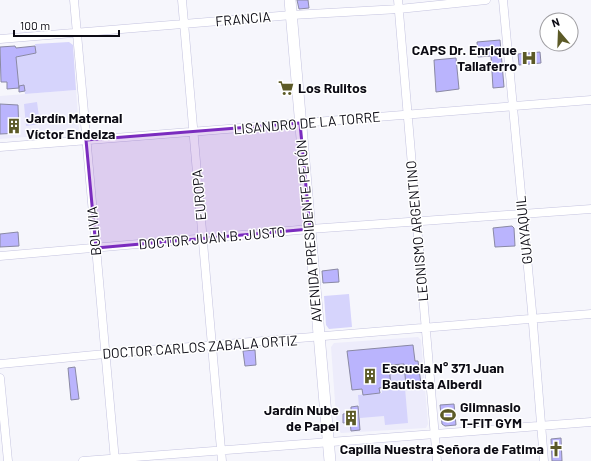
<svg xmlns="http://www.w3.org/2000/svg" width="591" height="461" font-family="Barlow,sans-serif">
<style>
.built{fill:#edecfb}
.green{fill:#d6d4fc}
.building{fill:#bab4fd;stroke:#8a89a4}
.lines{fill:none;stroke-linecap:round;stroke-linejoin:round}
.street-casing{stroke:#c4c3df;stroke-width:9}
.secondary-casing{stroke:#c4c3df;stroke-width:12}
.street{stroke:#fff;stroke-width:8}
.secondary{stroke:#fff;stroke-width:11}
.marked{fill:#7b2cbf;fill-opacity:0.2;stroke:#7b2cbf;stroke-width:3;stroke-linejoin:round}
.labels{text-anchor:middle;stroke-width:3;stroke-linejoin:round;paint-order:stroke}
.street-label{font-size:14px;fill:#0c0b14;stroke:#fff}
.poi-label{font-size:14px;font-weight:bold;fill:#0c0b14;stroke:#fff;text-anchor:start}
</style>
<rect width="100%" height="100%" fill="#f6f6fc"/>
<path class="built" d="M76 90 79 129 76 133 0 139V96Z
M418 337 421 340 428 424 426 428 341 433 337 429 331 347 334 343Z"/>
<path class="green" d="M69 42 73 45 76 90 25 94 24 86H18L16 57 36 53 35 44Z
M37 102 40 124 26 126 24 104Z
M349 294 352 327 329 329 326 325 324 296Z
M404 364 406 386 391 387 389 365Z
M405 388 408 423 385 425 384 416 360 418 358 395 382 393V390Z"/>
<path class="building" d="M297 0H308L309 8 299 9Z
M500 40 504 87 493 88 491 56 478 57 477 42Z
M15 46 16 48 35 46 36 53 16 57 19 88 7 89V82H1L0 47Z
M540 52 541 63 519 65 518 54Z
M456 58 459 89 436 92 434 60Z
M24 85 25 91 19 92V86Z
M0 104 18 105 19 133 0 134Z
M512 226 514 228 515 246 495 247 493 228Z
M18 232 19 246 0 247V234Z
M338 269 339 282 323 283 322 271Z
M413 345 415 361H418L421 384 406 386 404 364 389 365 391 387 379 388 380 393 363 395 362 389 352 390 347 351Z
M255 350 256 365 245 366 243 351Z
M75 367 79 399 71 400 68 368Z
M454 404 456 425 445 426 442 424 440 405Z
M358 406 360 430 351 431 350 422 343 423V414L351 413V407Z
M561 438 562 461H552L551 439Z"/>
<g class="lines">
<defs>
<path id="street" d="M74 0 115 461
M182 0 222 461
M398 0 437 461
M503 0 532 311 544 461
M0 39 292 15 399 9 486 0
M0 147 591 100
M0 256 310 229 591 209
M0 364 105 354 591 314
M0 378 8 461
M83 461 591 422"/>
<path id="secondary" d="M290 0 330 461"/>
</defs>
<use href="#street" class="street-casing"/>
<use href="#secondary" class="secondary-casing"/>
<use href="#street" class="street"/>
<use href="#secondary" class="secondary"/>
</g>
<path class="marked" d="M300 123 310 229 96 248 86 140Z"/>
<defs>
<symbol id="hospital-bare" viewBox="-9 -9 18 18"><path d="M-5-5h3v3.5h4V-5h3V5h-3V1.5h-4V5h-3Z" fill="#5c5a27" stroke="#fff" stroke-width="2.5" paint-order="stroke"/></symbol>
<symbol id="supermarket-bare" viewBox="-9 -9 18 18"><path d="M-6-5.5h2.5l.6 2H6L4.5 2H-2.5L-4.4-4H-6ZM-1.5 3.2a1.3 1.3 0 1 0 .1 0ZM3 3.2a1.3 1.3 0 1 0 .1 0Z" fill="#5c5a27" stroke="#fff" stroke-width="2.5" paint-order="stroke"/></symbol>
<symbol id="building-bare" viewBox="-9 -9 18 18"><path d="M-4-6H4V6H1V3H-1V6H-4ZM-2.5-4.3h1.7v1.8h-1.7ZM.8-4.3h1.7v1.8H.8ZM-2.5-1h1.7V.8h-1.7ZM.8-1h1.7V.8H.8Z" fill="#5c5a27" stroke="#fff" stroke-width="2.5" paint-order="stroke"/></symbol>
<symbol id="stadium-bare" viewBox="-9 -9 18 18"><path d="M0-5a6.5 5 0 1 0 0 10a6.5 5 0 1 0 0-10ZM-3.5-1.8h7v3.6h-7Z" fill="#5c5a27" stroke="#fff" stroke-width="2.5" paint-order="stroke"/></symbol>
<symbol id="church-bare" viewBox="-9 -9 18 18"><path d="M-1.2-6h2.4v3.5h3.3v2.4h-3.3V6h-2.4V-.1h-3.3v-2.4h3.3Z" fill="#5c5a27" stroke="#fff" stroke-width="2.5" paint-order="stroke"/></symbol>
</defs>
<g fill-rule="evenodd">
<use href="#hospital-bare" x="518" y="47" width="22" height="22"/>
<use href="#supermarket-bare" x="275" y="77" width="22" height="22"/>
<use href="#building-bare" x="3" y="115" width="22" height="22"/>
<use href="#building-bare" x="359" y="365" width="22" height="22"/>
<use href="#stadium-bare" x="437" y="404" width="22" height="22"/>
<use href="#building-bare" x="340" y="407" width="22" height="22"/>
<use href="#church-bare" x="545" y="438" width="22" height="22"/>
</g>
<g class="labels">
<g class="street-label">
<text transform="translate(243 19) rotate(-5)" y="5">FRANCIA</text>
<text transform="translate(307 123) rotate(-5)" y="5">LISANDRO DE LA TORRE</text>
<text transform="translate(199 195) rotate(-95)" y="5">EUROPA</text>
<text transform="translate(524 230) rotate(-96)" y="5">GUAYAQUIL</text>
<text transform="translate(94 231) rotate(-95)" y="5">BOLIVIA</text>
<text transform="translate(309 231) rotate(-95)" y="5">AVENIDA PRESIDENTE PERÓN</text>
<text transform="translate(417 231) rotate(-95)" y="5">LEONISMO ARGENTINO</text>
<text transform="translate(212 238) rotate(-5)" y="5">DOCTOR JUAN B. JUSTO</text>
<text transform="translate(200 347) rotate(-4)" y="5">DOCTOR CARLOS ZABALA ORTIZ</text>
</g>
<g class="poi-label">
<text x="517" y="55" text-anchor="end">CAPS Dr. Enrique<tspan x="517" dy="16">Tallaferro</tspan></text>
<text x="298" y="93">Los Rulitos</text>
<text x="26" y="123">Jardín Maternal<tspan x="26" dy="16">Víctor Endeiza</tspan></text>
<text x="382" y="373">Escuela N° 371 Juan<tspan x="382" dy="16">Bautista Alberdi</tspan></text>
<text x="460" y="412">Giimnasio<tspan x="460" dy="16">T-FIT GYM</tspan></text>
<text x="339" y="415" text-anchor="end">Jardín Nube<tspan x="339" dy="16">de Papel</tspan></text>
<text x="544" y="454" text-anchor="end">Capilla Nuestra Señora de Fatima</text>
</g>
</g>
<g transform="translate(559 32) rotate(341)"><circle r="19" fill="#ffffff" stroke="#9e9da1"/>
<path d="M0-3L7 15L0 10L-7 15Z" fill="#5c5a27"/>
<text y="-6" font-size="11" font-weight="bold" text-anchor="middle" fill="#0c0b14">N</text>
</g>
<path d="M14 30v6h105v-6" fill="none" stroke="#0c0b14" stroke-width="2"/>
<text x="20" y="30" font-size="12" fill="#0c0b14" stroke="#ffffff" stroke-width="3" paint-order="stroke">100 m</text>
</svg>
